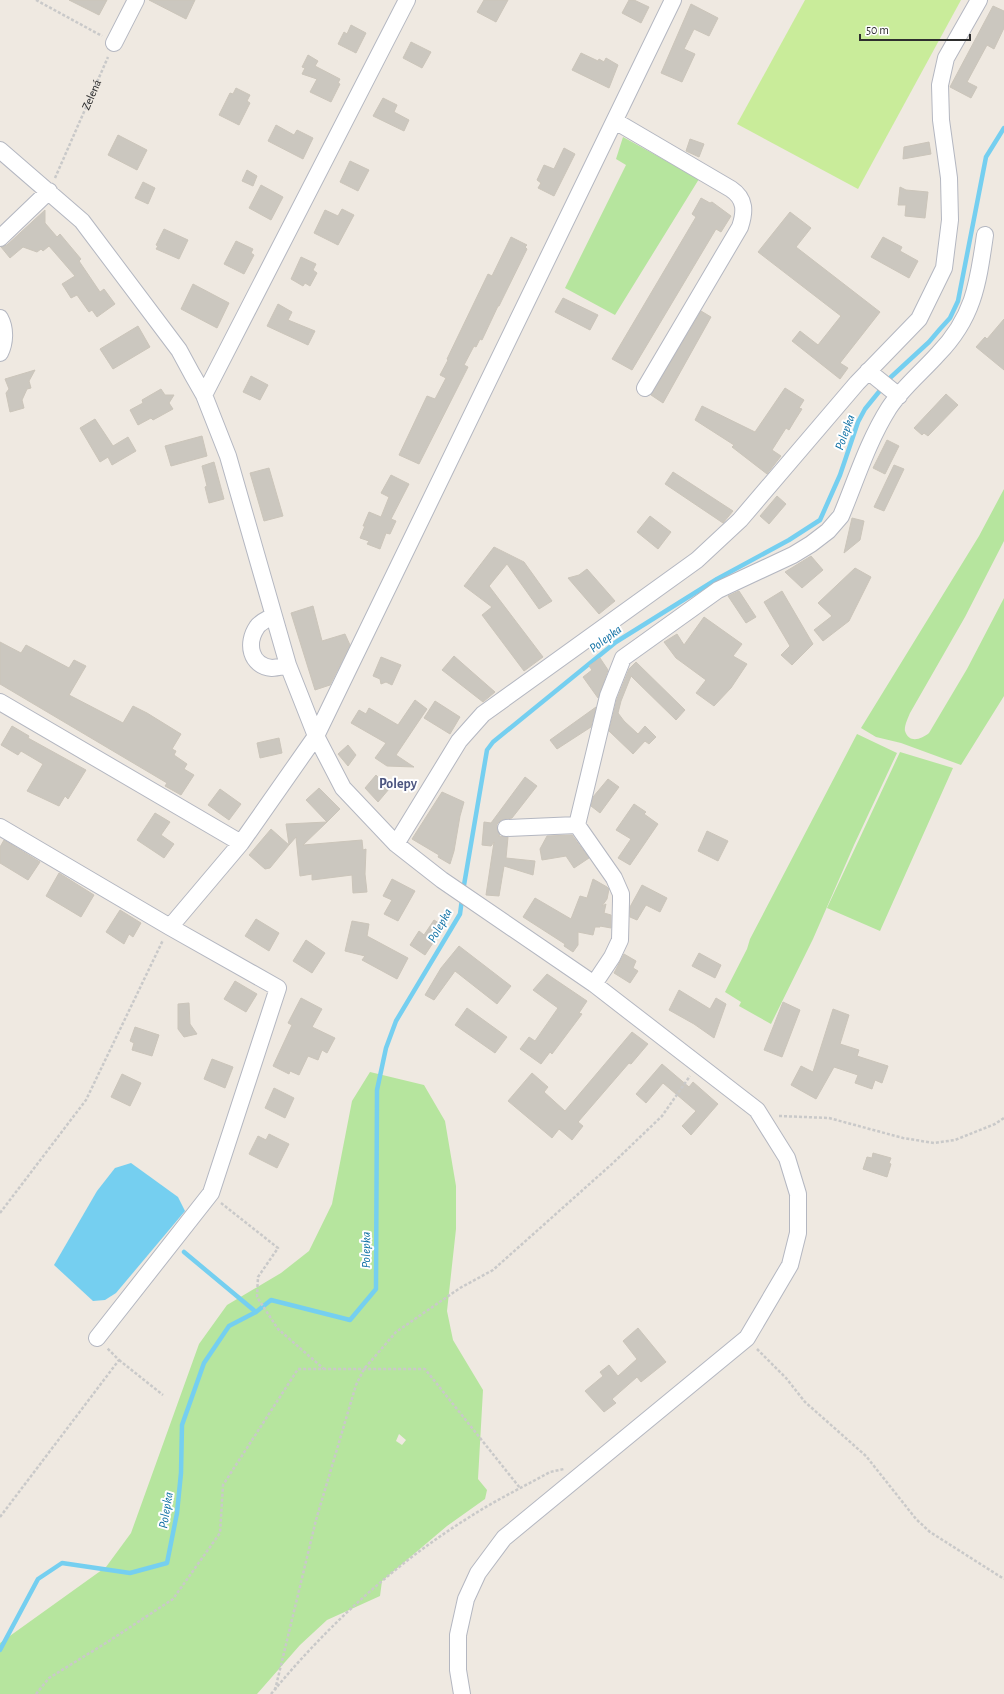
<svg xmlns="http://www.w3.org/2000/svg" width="1004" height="1694" font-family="'Alegreya Sans',sans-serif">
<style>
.green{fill:#b6e59e;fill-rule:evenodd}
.pitch{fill:#c9ec9a}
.water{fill:#75cff0}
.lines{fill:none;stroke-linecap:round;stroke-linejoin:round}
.stream{stroke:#75cff0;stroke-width:4.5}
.building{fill:#cbc7bf;stroke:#cbc5ba}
.minor-casing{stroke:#b4b7c1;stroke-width:18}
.path{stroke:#c9c9c9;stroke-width:2.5;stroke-dasharray:3 2;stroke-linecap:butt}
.minor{stroke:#fff;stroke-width:16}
.labels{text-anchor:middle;stroke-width:4;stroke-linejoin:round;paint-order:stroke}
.street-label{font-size:12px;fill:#2e2e2e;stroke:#fff}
.water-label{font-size:13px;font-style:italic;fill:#0d6fa3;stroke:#fff}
.quarter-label{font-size:14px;font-weight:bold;fill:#4d5680;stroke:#fff}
</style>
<rect width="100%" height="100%" fill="#efe9e1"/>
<path class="green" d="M623 137 699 179 615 315 565 288 626 165 616 159Z
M1004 489V541L965 617 910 713C908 718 904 726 905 731 909 744 922 739 929 733L967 669 1004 598V696L961 765 901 743 876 737 861 728 979 536Z
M857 734 897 753 854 845 813 939 771 1024 739 1006 741 1002 725 992 747 949 750 939Z
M900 752 953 768 880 931 827 908Z
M370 1072 424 1085 445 1121 456 1186V1229L447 1311 453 1340 483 1390 478 1479 487 1490 485 1499 447 1526 382 1581 380 1596 327 1620 300 1645 257 1694H0V1643L106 1567 131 1533 199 1344 227 1305 281 1273 309 1251 332 1204 352 1101ZM399 1434 406 1440 402 1445 396 1441Z"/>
<path class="pitch" d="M805 0H961L858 189 737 124Z"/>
<path class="water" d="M131 1163 178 1197 185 1211 116 1293 105 1300 93 1301 54 1265 97 1191 115 1168Z"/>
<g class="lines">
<path class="stream" d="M463 891 487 750 493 742 616 642 717 579 789 540 820 520 840 475 858 422 865 409 891 377 929 342 940 329 950 318 958 301 986 157 1004 128
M184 1252 256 1312
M0 1650 38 1579 62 1563 130 1573 167 1563 177 1513 181 1473 182 1425 204 1363 229 1326 256 1312 271 1300 350 1320 376 1289 377 1090 386 1048 396 1021 460 914 462 899"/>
</g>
<path class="building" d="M69 0H107L99 15Z
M149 0H195L186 19Z
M484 0H508L496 22 477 12Z
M629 0H634L649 7 641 23 622 13Z
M691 4 718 18 709 36 694 29 684 49 695 54 682 82 661 73Z
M993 6 1004 11V28L994 49 987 45 967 82 977 87 971 98 950 87Z
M351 25 366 33 356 53 338 44 344 32 347 34Z
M411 42 431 52 422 68 403 58Z
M581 53 598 61 599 59 604 62 606 58 618 65 609 88 572 70Z
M308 55 318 61 315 66 340 79 338 83 340 84 331 102 310 92 317 79 302 74 305 68 302 67Z
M236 88 250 95 247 101 250 103 239 125 219 115 230 93 233 94Z
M383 98 397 105 394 112 409 120 404 131 373 116Z
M276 125 294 135 297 130 313 138 303 159 268 141Z
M118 135 147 150 137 170 108 155Z
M690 139 704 144 699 157 686 151Z
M929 142 931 154 903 159 904 147Z
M564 148 575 154 554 196 538 188 541 183 537 180 544 165 554 169Z
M350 161 369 170 358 191 340 182Z
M247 170 257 176 253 186 242 181Z
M143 182 155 188 148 204 135 198Z
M261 185 283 197 271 220 249 208Z
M900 187 906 190 928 192 925 218 905 216 906 205H898Z
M701 198 710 203 712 202 731 216 721 232 716 229 632 370 612 359 696 217 692 214Z
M342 209 354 215 338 245 314 233 325 210 338 216Z
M45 210V223L57 237 60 234 81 259 79 261 100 292 104 289 115 304 97 317 92 310 89 312 77 295 71 298 62 284 75 276 49 246 43 251 41 249 37 252 23 247 10 258 1 247 7 245Z
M790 212 811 228 796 247 880 312 840 363 848 368 840 379 792 341 800 331 818 345 841 316 758 252Z
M164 229 188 240 179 259 156 249 158 246 156 245Z
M511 237 527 245 525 247 527 249 499 306H498L482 340 480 339 476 347 474 346 464 365 468 367 419 464 399 455 427 396 435 399 446 378 440 375 448 360 447 359 488 274 492 276Z
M883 237 902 247 900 251 918 261 909 278 871 257Z
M236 241 253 249 251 253 254 255 244 274 224 264Z
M301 257 316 264 313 270 317 273 310 286 305 283 303 286 291 279Z
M193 284 229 303 217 328 181 309Z
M563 298 598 315 590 330 555 312Z
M278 304 292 312 288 320 315 331 308 345 267 326Z
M701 311 711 317 663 403 651 395Z
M1004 319V370L976 347 985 337 987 339Z
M138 326 150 347 113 369 100 349Z
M35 370 29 381 31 388 27 389 22 400 24 408 10 412 6 393 9 389 5 379Z
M251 376 268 385 260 400 243 392Z
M785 388 804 400 799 408 802 409 795 420 789 430 786 428 772 450 781 456 767 474 732 447 734 445 695 420 702 406 755 432Z
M161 389 165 395H174L169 403 173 409 153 420 151 418 138 425 130 410 143 403 142 400Z
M946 394 958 405 928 436 924 433 922 435 914 428Z
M95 419 113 446 128 437 136 451 112 465 108 457 100 462 80 428Z
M202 436 207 456 171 466 165 446Z
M887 440 899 446 885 474 873 468Z
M214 462 224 499 209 503 205 487 207 486 202 466Z
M894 465 904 469 884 511 874 507Z
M269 468 283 516 264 521 250 473Z
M673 472 733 511 723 523 665 484Z
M391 475 409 484 391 519 396 521 390 534 386 533 380 549 367 544 369 541 360 538 365 526H363L369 512 381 517 389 497 381 493Z
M777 496 786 504 769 524 760 516Z
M650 516 671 532 658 549 637 532Z
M852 518 864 521 860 540 844 553Z
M494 547 524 562 552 601 539 609 507 564 489 586 543 657 524 671 482 615 492 607 464 586Z
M811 556 823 570 802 588 785 572Z
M855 568 871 577 849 621 823 641 814 630 832 616 818 603Z
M587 569 615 601 599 614 568 578 579 575Z
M739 591 756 617 746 623 728 596Z
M782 591 813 644 792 665 781 655 790 646 764 602Z
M313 606 322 641 345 634 350 645 330 685 315 690 291 613Z
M704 617 742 644 733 656 747 664 731 688 714 706 696 693 706 680 676 658 664 642 677 634 684 645Z
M0 642 21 653 26 645 69 668 74 660 86 666 69 695 123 723 133 706 147 713 181 734 172 749 176 751 174 755 187 764 184 769 194 775 181 795 165 786 167 783 0 684Z
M454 656 471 671 495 692 483 702 442 670Z
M381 657 401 665 392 685 386 682 381 684 380 679 373 676Z
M600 658 608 670 598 698 583 677 592 670 589 666Z
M636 662 685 710 676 720 631 676 621 701 618 713 624 721 638 734 645 726 656 737 649 744 645 741 633 754 609 731 617 699 629 669Z
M415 700 427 709 396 755 414 767 387 766 375 758 386 743 351 723 359 710 366 714 369 708 398 725Z
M435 701 460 717 450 734 424 718Z
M596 707 591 727 557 749 550 740Z
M12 726 29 736 28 738 86 770 68 799 65 796 59 806 27 791 43 764 21 751 18 755 1 745Z
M279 738 282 753 260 758 257 743Z
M348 745 356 755 348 766 338 754Z
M376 775 389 789 378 802 365 788Z
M525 777 537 786 512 818 501 820 497 824V829L500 835 498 836 508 837 506 858 535 861 533 875 504 866 499 896 486 895 494 842 491 846 482 845 484 822 491 823Z
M608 779 619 787 600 813 591 806 593 797Z
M319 788 340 809 327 822 306 800Z
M220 789 241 804 229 820 208 805Z
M442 792 464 802 460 816 454 851 450 864 438 857 439 855 412 839Z
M634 804 646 812 644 814 658 824 630 865 618 858 631 839 616 830Z
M155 813 170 822 161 835 174 844 164 858 137 840Z
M327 822 303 845 362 840 363 850 366 849 365 874 367 892 353 893 352 875 312 880V874L300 876 296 837 289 845 286 824Z
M271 829 289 845 270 868 265 869 249 855Z
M707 831 728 841 718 861 698 851Z
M572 835 589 858 574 868 566 856 542 860 540 849 547 836Z
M4 840 40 862 28 880 0 863V847Z
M59 873 94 895 81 917 46 896Z
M392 879 415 891 398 921 384 914 392 900 383 896Z
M593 879 607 887 609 889 607 899 602 906 606 904 604 913 611 915V928L600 926V927H595L593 935 578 932V945L573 952 564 946 565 944 523 917 535 898 571 919 580 896 587 898Z
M642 885 667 898 660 912 646 905 637 920 630 917V907Z
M120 910 141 923 133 937 129 934 124 944 106 932Z
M256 919 279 933 269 951 245 936Z
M434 920 444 926 425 955 410 945 419 931 424 935Z
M352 921 369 924 367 936 408 958 397 979 362 960 365 956 345 951Z
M306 940 325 953 312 973 293 961Z
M459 946 511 986 497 1004 455 971 434 1000 425 995 441 968Z
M699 953 721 965 715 978 692 966Z
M624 954 636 961 633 968 638 971 630 983 614 973Z
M547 974 587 1001 579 1013 582 1014 552 1054 550 1052 541 1064 520 1049 529 1037 535 1041 558 1008 533 990Z
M235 981 257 994 246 1012 224 999Z
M679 990 710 1009 716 998 726 1004 714 1038 694 1024 669 1010Z
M301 998 322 1009 312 1027 335 1038 327 1053 322 1050 318 1060 308 1056 299 1075 290 1071 289 1074 273 1066 292 1025 288 1023Z
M783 1002 800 1010 782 1057 764 1050Z
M189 1003 190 1024 197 1034 184 1037 178 1029V1004Z
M467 1008 507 1037 495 1053 455 1025Z
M833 1009 849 1015 840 1044 859 1050 857 1056 888 1066 882 1083 875 1080 872 1089 855 1083 858 1075 834 1067 816 1099 791 1085 801 1066 813 1072Z
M135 1027 159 1035 152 1056 132 1050 134 1043 130 1041Z
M632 1032 648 1044 631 1064 629 1063 578 1122 583 1126 572 1140 559 1129 552 1138 508 1101 532 1073 548 1087 544 1092 565 1111Z
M212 1059 233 1067 225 1088 204 1079Z
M662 1064 689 1087 693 1082 718 1104 691 1135 682 1126 696 1111 663 1083 646 1103 636 1094Z
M122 1074 141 1083 130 1106 111 1097Z
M274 1088 294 1098 285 1118 265 1108Z
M269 1134 289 1144 277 1168 249 1154 258 1136 266 1140Z
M873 1153 891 1158 889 1163 891 1164 887 1177 863 1169 867 1157 872 1158Z
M638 1328 666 1362 641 1382 637 1377 612 1399 616 1403 604 1412 585 1391 603 1376 600 1372 609 1365 618 1376 637 1359 623 1341Z"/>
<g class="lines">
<defs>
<path id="minor" d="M114 43 136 0
M615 121 731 189C746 199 745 212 740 227L645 388
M0 150 82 221 179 350 192 374 204 395 228 456 288 665 316 736 343 788 396 844 442 880 594 984 757 1110 787 1158 798 1194V1233L790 1265 747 1338 504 1538 478 1573 466 1599 458 1635V1670L462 1694
M0 238 49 191
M0 318C6 329 5 343 0 353
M868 371 899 396
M204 395 407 0
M273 616C268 619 260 622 257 627 246 643 250 666 272 668 277 668 283 666 288 665
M0 702 241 843
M0 827 170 927 278 988 211 1193 97 1338
M506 828 577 825
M396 844 459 741 483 714 697 560 740 520 857 383 919 319 944 268 950 220 949 178 941 120 940 85 946 58 979 0
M170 927 241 843 316 736 673 0
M594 984 612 957 620 940 621 901V894L614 878 577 825 608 696 623 658 718 590 793 555 811 544 828 531 841 516C856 480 868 441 889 408 902 388 922 372 938 354 974 317 978 283 985 235"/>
</defs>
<use href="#minor" class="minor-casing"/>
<g class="path">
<path d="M36 0 102 36"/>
<path id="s1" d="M55 178 108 57"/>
<path d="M779 1116 829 1118 903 1138 934 1143 955 1140 995 1124 1004 1118"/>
<path d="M221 1203 278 1248 258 1277 257 1297 278 1329 324 1369"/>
<path d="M0 1213 86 1100 163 940"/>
<path d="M757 1349 786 1378 805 1402 866 1456 916 1519 930 1532 1004 1579"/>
<path d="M119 1360 163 1395"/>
<path d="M0 1517 119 1360 107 1348"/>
<path d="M275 1690 316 1520 356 1385 364 1369 396 1332 460 1288 493 1270 613 1163 662 1116 690 1076"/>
<path d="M36 1694 49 1678 109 1641 173 1599 220 1533 223 1485 298 1369H425L520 1488"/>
<path d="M271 1694C327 1626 393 1565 468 1518 494 1501 523 1487 550 1472L564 1469"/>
</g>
<use href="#minor" class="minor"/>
</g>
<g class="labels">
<g class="street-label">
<text dy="4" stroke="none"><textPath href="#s1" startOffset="91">Zelená</textPath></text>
</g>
<g class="water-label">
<text transform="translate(844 432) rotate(-70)" y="5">Polepka</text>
<text transform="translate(605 638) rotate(-37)" y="5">Polepka</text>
<text transform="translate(439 925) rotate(-61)" y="5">Polepka</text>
<text transform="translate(365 1250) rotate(-90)" y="5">Polepka</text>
<text transform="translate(165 1510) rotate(-81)" y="5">Polepka</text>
</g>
<g class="quarter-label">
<text x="398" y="788">Polepy</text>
</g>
</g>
<path d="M860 34v6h110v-6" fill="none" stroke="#2e2e2e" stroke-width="2"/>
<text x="866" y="34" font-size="12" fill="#2e2e2e" stroke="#ffffff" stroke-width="3" paint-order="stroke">50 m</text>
</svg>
